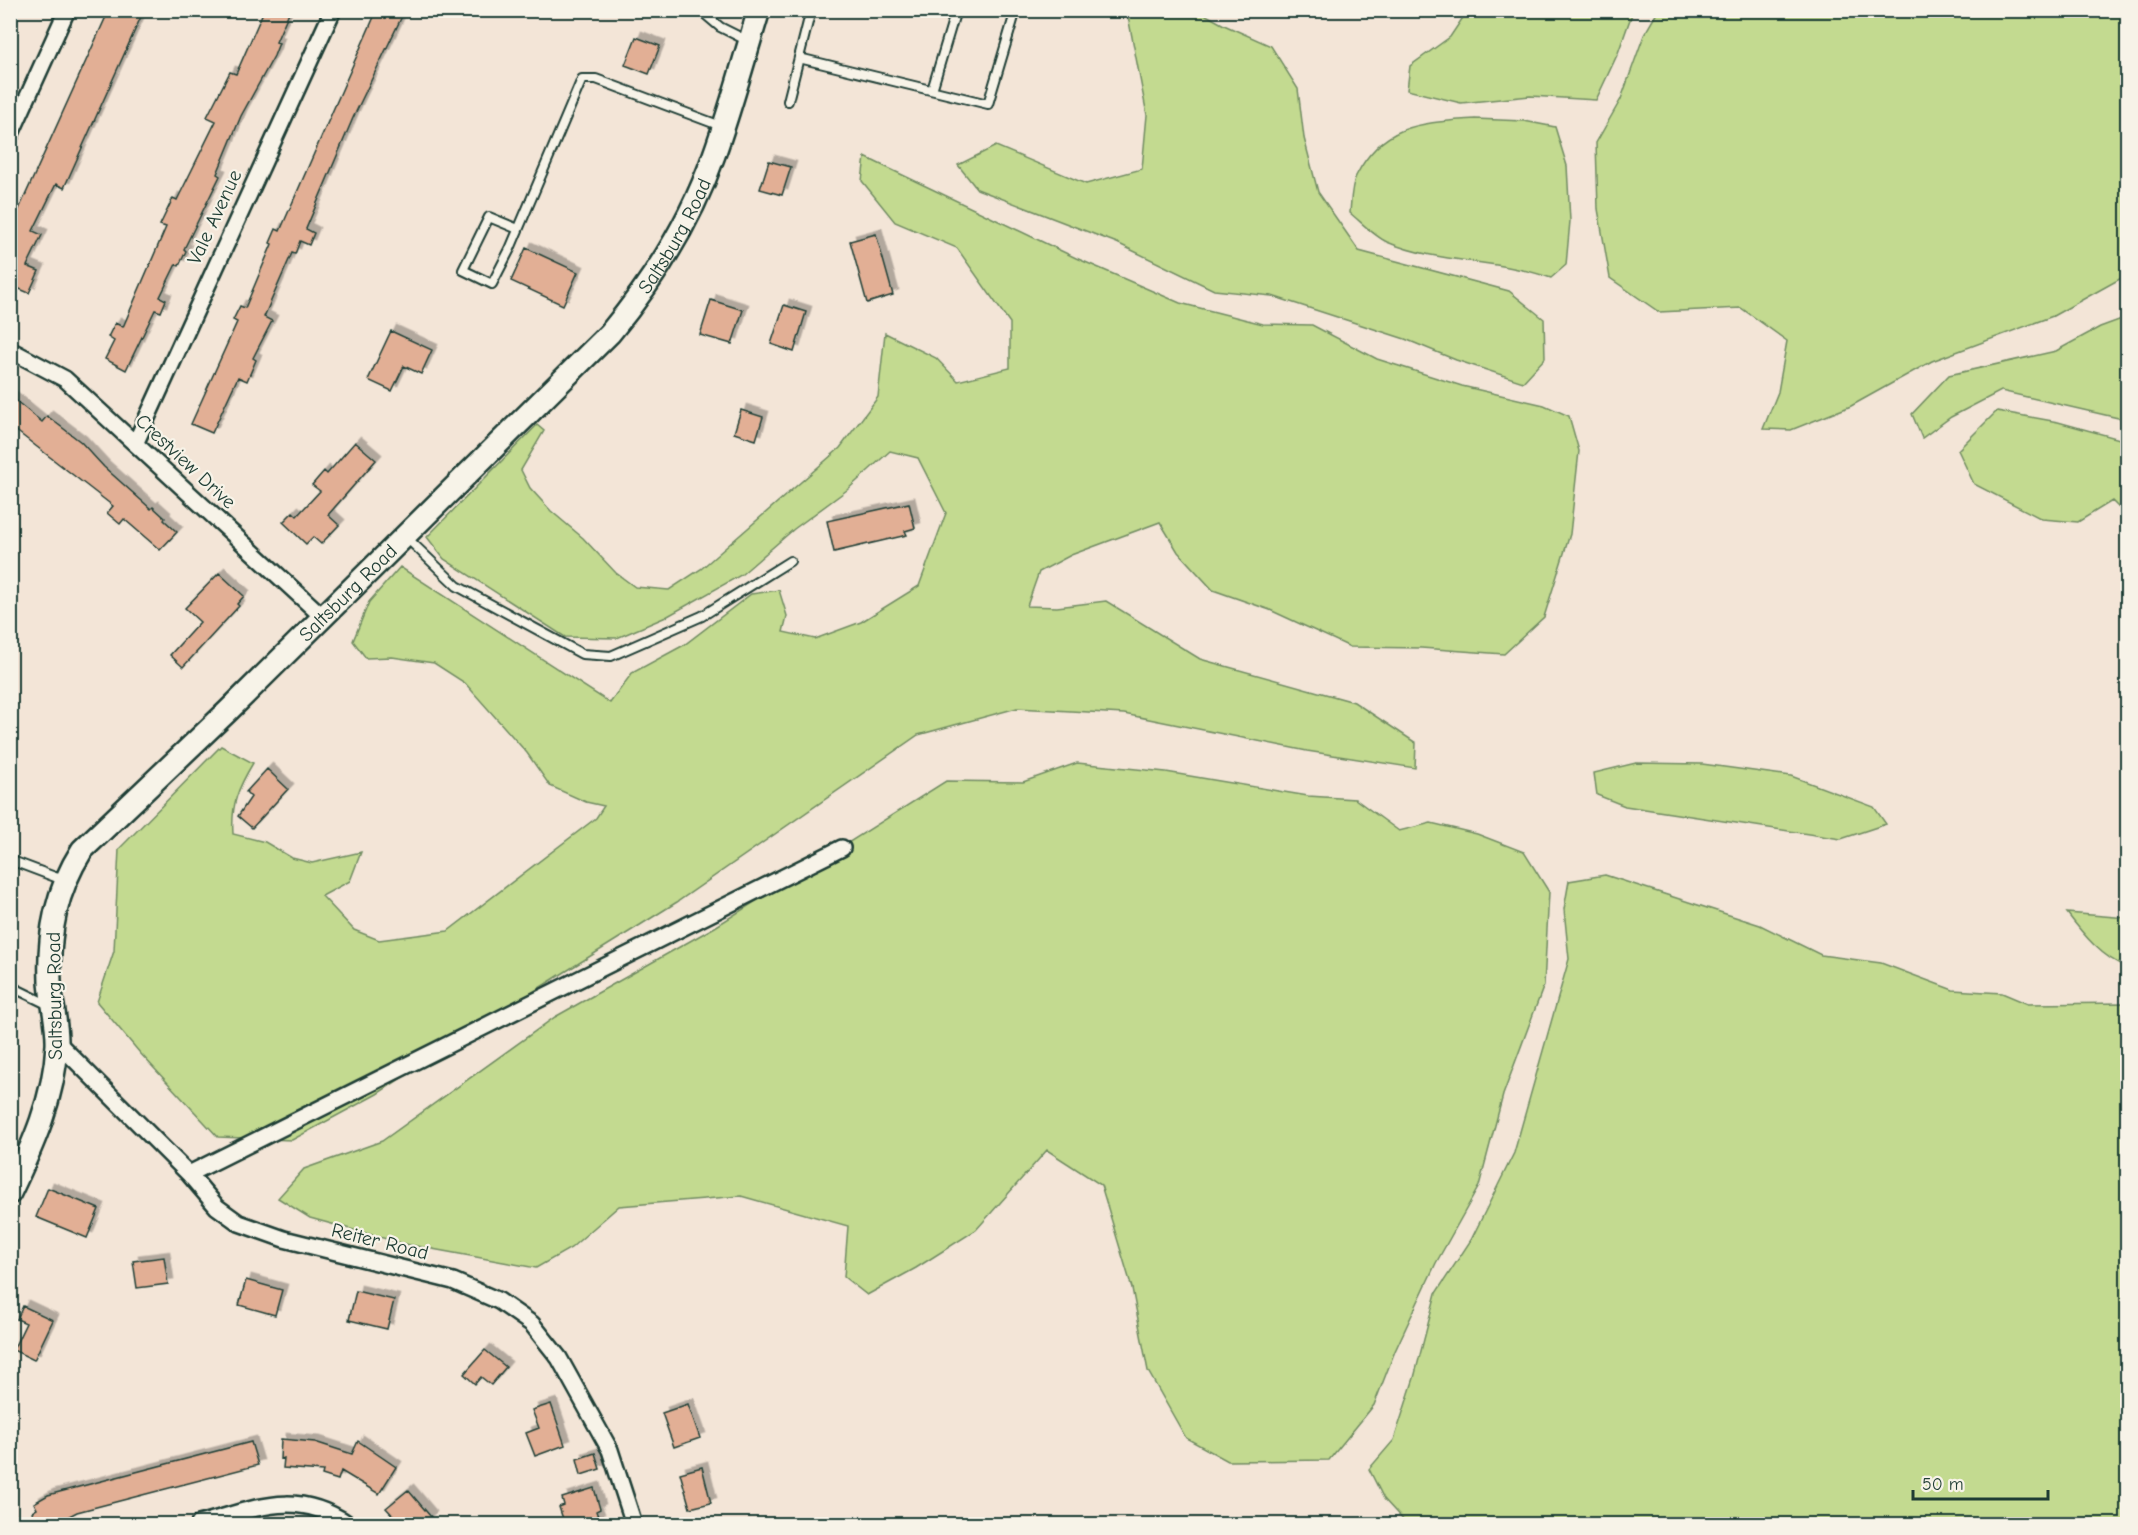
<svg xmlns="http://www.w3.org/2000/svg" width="2138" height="1535" font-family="'Comic Neue',sans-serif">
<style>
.green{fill:#c3da90;stroke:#718c62;stroke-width:1.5}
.building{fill:#e2af95;stroke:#1f3d34;stroke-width:1.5;filter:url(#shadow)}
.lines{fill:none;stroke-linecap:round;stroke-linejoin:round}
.service-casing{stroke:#1f3d34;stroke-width:12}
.minor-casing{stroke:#1f3d34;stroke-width:20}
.secondary-casing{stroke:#1f3d34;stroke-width:26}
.service{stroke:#f7f3e8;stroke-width:8}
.minor{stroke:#f7f3e8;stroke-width:15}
.secondary{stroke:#f7f3e8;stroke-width:21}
.labels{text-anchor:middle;stroke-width:4.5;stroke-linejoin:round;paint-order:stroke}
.street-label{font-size:20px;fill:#1f3d34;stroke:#f7f3e8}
</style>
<defs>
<filter id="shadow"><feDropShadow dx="5.5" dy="-5.5" stdDeviation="0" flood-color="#0004"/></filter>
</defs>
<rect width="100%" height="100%" fill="#f3e5d7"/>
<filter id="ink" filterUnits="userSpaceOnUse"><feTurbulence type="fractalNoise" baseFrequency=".0167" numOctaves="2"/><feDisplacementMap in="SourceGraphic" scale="12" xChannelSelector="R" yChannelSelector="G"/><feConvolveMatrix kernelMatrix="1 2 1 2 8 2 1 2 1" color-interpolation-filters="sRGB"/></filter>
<g filter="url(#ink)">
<path class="green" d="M1468 10H1633V11L1618 53 1596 100 1530 96 1461 103 1407 90 1410 66 1450 37Z
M1127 11H1199L1224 25 1271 46 1298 89 1304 138 1318 192 1359 251 1509 291 1544 319 1545 358 1523 382 1456 360 1405 339 1272 296 1214 290 1117 243 977 189 958 165 996 146 1086 184 1142 169 1147 115Z
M1658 11H2127V275L2053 316 1932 361 1851 406 1791 430 1763 429 1778 392 1787 341 1741 308 1659 312 1610 278 1598 209 1596 143 1621 99 1644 35Z
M1475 119 1524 121 1555 127 1567 166 1570 221 1566 265 1551 278C1498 259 1439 264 1387 242 1374 236 1361 222 1350 213 1351 202 1351 186 1356 176 1383 123 1422 123 1475 119Z
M865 157 1076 258 1180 303 1263 324 1312 325 1377 359 1462 386 1544 405 1569 416 1579 451 1570 534 1544 617 1504 654 1421 648 1350 647 1270 610 1213 590 1178 552 1160 522 1071 555 1039 572 1027 606 1057 607 1106 601 1200 659 1354 702 1416 743 1415 768 1307 751 1124 714 1017 708 918 735 677 902 528 995 377 1094 292 1140 218 1137 140 1053 97 1002 114 951 119 849 221 746 253 763C238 788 231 804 233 834L265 842 292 858 312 863 361 852 350 881 322 896 354 930 379 940 448 931 596 818 604 806 586 802 550 786 527 753 465 683 434 663 392 657 366 658 353 641 369 602 400 567 610 703 632 673 684 645 751 594 779 590 787 616 783 632 815 639 861 622 919 586 946 513 918 458 890 451 847 490 794 529 741 575 666 617 617 638 565 637 444 559 427 537 537 425 544 431 521 470 530 488 551 511 583 538 616 573 635 587 669 590 701 569 840 448 878 397 885 333 936 358 958 381 1010 368V323L957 248 895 222 862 181Z
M2127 317V420L2001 391 1951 417 1922 438 1912 414 1949 375 2056 351 2100 327Z
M1997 411 2058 422 2127 441V516L2112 501 2078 522 2042 519 1974 484 1958 450Z
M1077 763 1166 772 1308 796 1355 799 1399 831 1431 823 1477 834 1524 852 1549 892 1544 985 1503 1095 1479 1186 1436 1263 1395 1351 1374 1405 1329 1460 1228 1461 1186 1438 1148 1371 1132 1288 1101 1185 1047 1150 976 1230 916 1268 867 1295 844 1277 848 1226 741 1196 619 1206 571 1248 536 1268 405 1244 310 1218 278 1198 304 1169 382 1141 555 1017 715 927 946 781 1023 782Z
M1636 763 1702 764 1791 776 1874 807 1886 824 1841 839 1625 806 1597 795 1594 773Z
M1605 875 1760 925 1821 955 1881 963 1953 990 2002 993 2028 1004 2127 1003V1524H1407L1384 1499 1369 1469 1394 1440 1414 1378 1436 1293 1471 1240 1514 1153 1569 959 1564 909 1569 881Z
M2067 913 2127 918V967C2102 958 2083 934 2067 913Z"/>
<path class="building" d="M109 10H144L64 188 56 184 33 231 42 235 27 266 39 271 29 293 10 285V229Z
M264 10H290L276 42 279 43 274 56 241 116 217 174 220 176 184 249 186 251 179 266 176 264 160 297 166 300 161 312 155 310 126 370 105 359 114 341 108 337 115 323 123 327 166 227 160 225 173 198 177 200 179 196 216 121 207 117 211 109 230 72 236 74Z
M377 10H405L353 118 306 229 314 233 309 245 300 241 295 254 292 253 264 317 272 321 253 358 256 360 247 381 238 377 212 433 191 424 237 322 233 320 240 306 245 308 272 244 270 243 276 229 280 231Z
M636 37 660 46 649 74 625 65Z
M769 161 791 167 782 195 760 189Z
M876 234 893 295 867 303 850 241Z
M526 248 578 272 563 305 511 281Z
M711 300 743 310 732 344 700 335Z
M784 305 806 312 794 352 771 344Z
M391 331 432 350 421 374 404 366 392 391 368 380Z
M10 396 42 422 47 416 81 442 104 467 151 509 153 507 165 518 164 520 177 532 160 550 124 519 120 524 107 513 113 506 10 426Z
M741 410 763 417 756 440 734 433Z
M355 442 376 460 328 515 339 525 321 544 313 537 306 544 283 522 293 512 297 516 320 491 312 485 324 471 327 474Z
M909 503 915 528 905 531 907 535 834 552 827 521Z
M219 573 244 596 237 604 239 606 183 667 170 655 200 622 185 608Z
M267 769 288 789 252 828 238 816 251 797 246 792Z
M48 1188 99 1209 87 1238 36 1217Z
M164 1257 168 1284 137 1288 133 1261Z
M246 1280 282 1290 275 1315 239 1305Z
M356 1291 394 1300 387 1329 349 1320Z
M23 1306 53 1320 34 1360 13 1350 26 1323 17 1319Z
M485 1350 506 1367 491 1385 481 1377 475 1384 464 1374Z
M551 1404 565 1445 535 1456 526 1433 539 1428 532 1410Z
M688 1404 700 1438 674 1447 662 1413Z
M281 1439 315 1442 352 1454 358 1441 396 1467 379 1494 341 1471 338 1480 322 1475 323 1471 283 1468 284 1458 280 1459Z
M251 1442 258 1465 77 1512 54 1524H39L32 1512 37 1509 34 1503 48 1495Z
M595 1453 600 1469 581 1475 577 1459Z
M702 1467 711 1503 690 1508 680 1473Z
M594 1488 600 1509 596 1511 599 1519 581 1524H571L570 1520 564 1522 559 1507 564 1505 562 1498Z
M408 1490 431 1517 423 1524H405L399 1518 397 1520 386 1508Z"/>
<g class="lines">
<defs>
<path id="service" d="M700 10 720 27 748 41
M799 58 988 104 1016 10
M932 90 956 10
M788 101 811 10
M518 229 489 217 463 270 492 284 510 249 582 79H596L721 126
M406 537 457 586 582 654 611 656 702 616 790 561
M10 860 63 880
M10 986 49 1005"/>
<path id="minor" d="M10 136 67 10
M10 350 65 379 323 617
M136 442 333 10
M57 1042 189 1174 217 1207 239 1223 284 1239 453 1281 499 1301 532 1324 559 1358 610 1450 634 1524
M189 1174 842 848
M199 1524C256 1509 294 1488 348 1524"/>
<g id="secondary">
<path id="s1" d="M10 1193C33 1145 54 1099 57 1045 58 1024 51 1003 50 981 48 933 56 891 82 850L228 711 610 333C654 280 691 221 714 155 731 108 744 59 759 10"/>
</g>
</defs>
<use href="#service" class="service-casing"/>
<use href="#minor" class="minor-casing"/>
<use href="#secondary" class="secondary-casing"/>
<use href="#service" class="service"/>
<use href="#minor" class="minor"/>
<use href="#secondary" class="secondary"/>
</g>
</g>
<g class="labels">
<g class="street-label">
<text transform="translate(214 217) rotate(-65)" y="7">Vale Avenue</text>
<text dy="7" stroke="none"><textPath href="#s1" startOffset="1214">Saltsburg Road</textPath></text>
<text transform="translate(186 461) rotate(43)" y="7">Crestview Drive</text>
<text dy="7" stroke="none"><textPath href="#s1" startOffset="728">Saltsburg Road</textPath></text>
<text transform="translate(54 996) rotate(-91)" y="7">Saltsburg Road</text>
<text transform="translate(380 1241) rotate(14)" y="7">Reiter Road</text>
</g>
</g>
<rect width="2138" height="1535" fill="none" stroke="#f7f3e8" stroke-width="36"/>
<rect x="18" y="18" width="2102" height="1499" fill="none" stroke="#1f3d34" stroke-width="2" filter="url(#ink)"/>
<path d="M1913 1490v9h135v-9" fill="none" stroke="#1f3d34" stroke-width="3"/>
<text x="1922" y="1490" font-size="18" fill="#1f3d34" stroke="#f7f3e8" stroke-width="4.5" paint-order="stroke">50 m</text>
</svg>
